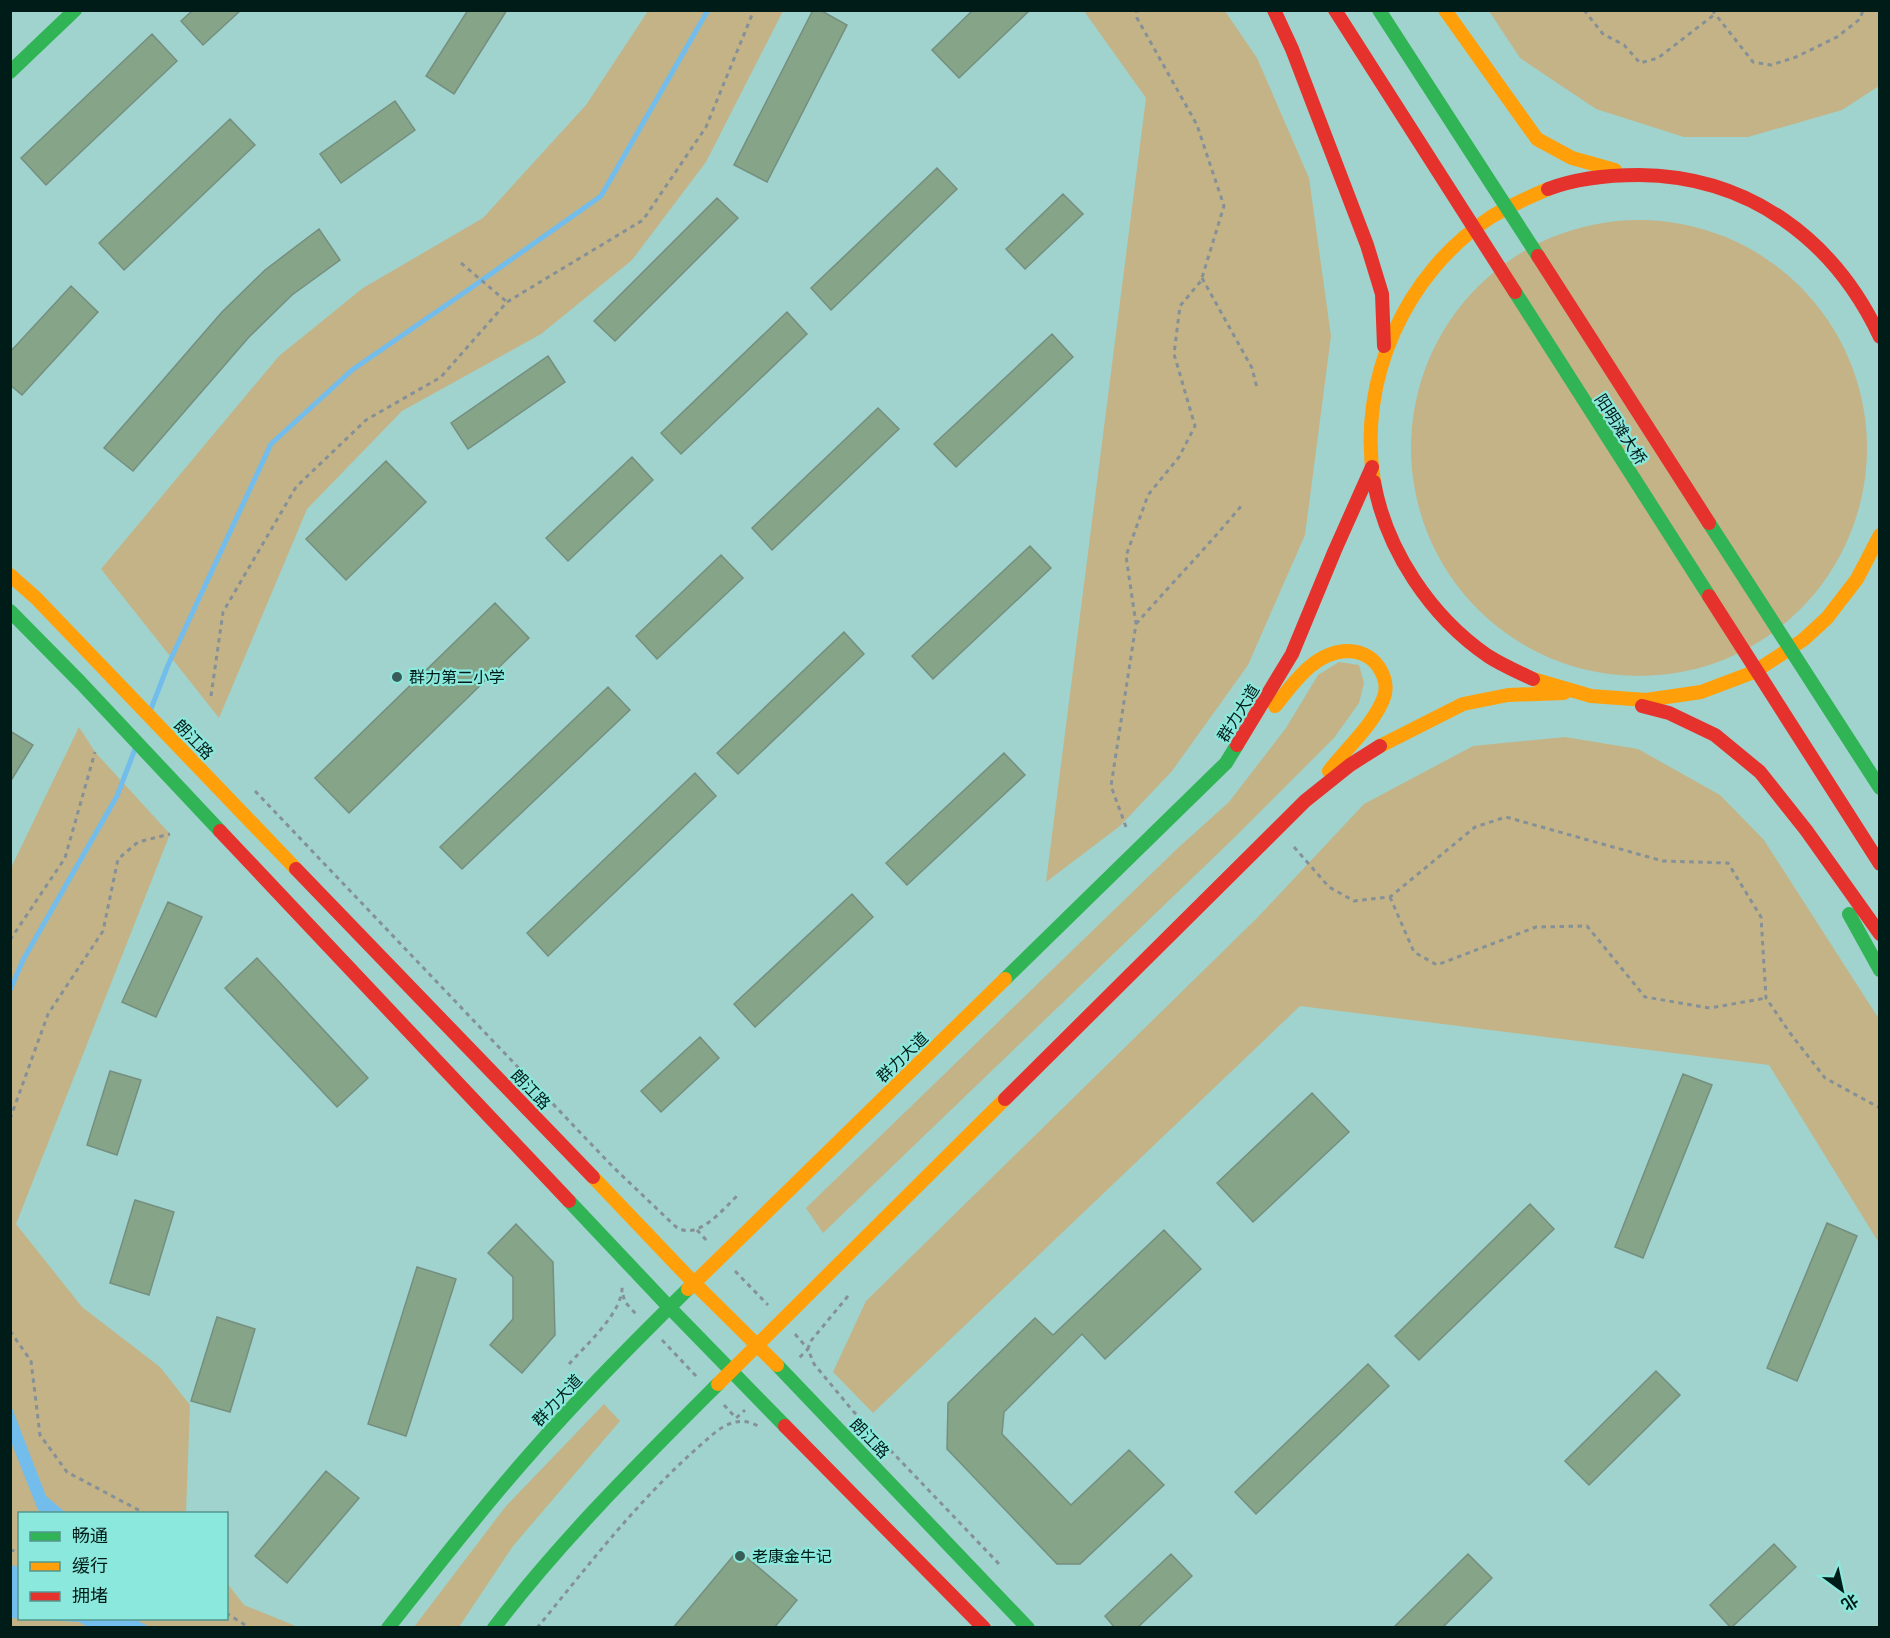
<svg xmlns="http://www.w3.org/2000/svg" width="1890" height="1638" font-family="Overpass,'Noto Sans SC',sans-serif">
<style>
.green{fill:#c3b387}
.water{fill:#72bdeb}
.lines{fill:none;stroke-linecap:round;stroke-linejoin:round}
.stream{stroke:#72bdeb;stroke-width:5}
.building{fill:#86a487;stroke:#748f80;stroke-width:1.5}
.path{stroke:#859197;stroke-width:3;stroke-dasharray:4.5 4.5;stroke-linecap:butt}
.fast{stroke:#30b455;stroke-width:14}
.slow{stroke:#ff9f0a;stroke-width:14}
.jam{stroke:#e5322d;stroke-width:14}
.fast-bridge{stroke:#30b455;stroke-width:14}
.jam-bridge{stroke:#e5322d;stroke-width:14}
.poi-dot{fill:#385c57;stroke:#8be8dc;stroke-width:2}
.labels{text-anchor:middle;stroke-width:4.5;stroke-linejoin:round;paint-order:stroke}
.street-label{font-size:16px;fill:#001c18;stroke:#8be8dc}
.poi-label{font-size:16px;fill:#001c18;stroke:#8be8dc;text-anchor:start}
</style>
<rect width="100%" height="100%" fill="#a0d3cd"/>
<path class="green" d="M648 11H783L706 162 632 260 541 334 402 411 307 509 219 718 101 569 279 356 363 288 483 218 586 105Z
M1084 11H1225L1257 58 1309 178 1331 336 1305 535 1248 665 1172 771 1120 826 1046 882 1146 98Z
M1489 11H1879V86L1842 110 1748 137H1684L1596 109 1520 58Z
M1411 448a228 228 0 1 1 456 0a228 228 0 1 1-456 0Z
M1339 662 1359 665 1364 683 1359 703 1334 738 1234 838 823 1233 806 1208 1179 847 1229 802 1286 728 1318 675Z
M79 727 95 752 170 834 16 1224 82 1307 160 1367 190 1405 186 1513 20 1514V1618H226L227 1583 244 1605 298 1627H11L10 870Z
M1565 737 1638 749 1720 795 1764 840 1879 1019V1243L1769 1065 1300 1006 873 1413 833 1372 866 1301 1258 917 1364 804 1473 746Z
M604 1404 620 1421 513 1546 459 1627H414L506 1506Z"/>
<path class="water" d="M10 1403 46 1496 66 1513H43L38 1510 11 1442Z
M10 1565 19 1567 20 1618 134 1619 150 1627H88L79 1622 11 1618Z"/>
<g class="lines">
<path class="stream" d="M151 709 168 665 271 444 352 370 468 290 601 196 708 10
M10 990 23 960 117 796 135 749"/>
</g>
<path class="building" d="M193 10H241L203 45 181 21Z
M468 10H507L454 94 426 76Z
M813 10H820L847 25 767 182 734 165Z
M973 10H1030L959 78 932 50Z
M152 34 177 61 46 185 21 158Z
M395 101 415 130 341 183 320 154Z
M230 119 255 145 124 270 99 243Z
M937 168 957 189 831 310 811 288Z
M1063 194 1083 214 1025 269 1006 249Z
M717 198 738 218 615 341 594 321Z
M319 229 340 260 292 295 249 337 133 471 104 448 222 312 265 270Z
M71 286 98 312 22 395 10 385V352Z
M787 312 807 334 681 454 661 433Z
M1052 334 1073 357 956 467 934 444Z
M548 356 565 382 468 449 451 423Z
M878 408 899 429 772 550 752 528Z
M632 457 653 480 568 561 546 538Z
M386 461 426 502 346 580 306 539Z
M1030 546 1051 568 933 679 912 656Z
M721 555 743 578 657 659 636 636Z
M495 603 529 638 349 813 315 778Z
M844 632 864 654 738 774 717 753Z
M608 687 630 710 462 869 440 847Z
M10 731 33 745 10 782Z
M1004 753 1025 775 907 885 886 863Z
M695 773 716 796 548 956 527 933Z
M852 894 873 917 755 1027 734 1004Z
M168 902 202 917 156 1017 122 1002Z
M257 958 368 1078 337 1107 225 988Z
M700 1037 719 1058 661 1112 641 1091Z
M110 1071 141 1080 117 1155 87 1145Z
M1683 1074 1712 1085 1643 1258 1615 1247Z
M1312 1093 1349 1132 1253 1222 1217 1183Z
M135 1200 174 1212 149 1295 110 1283Z
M1530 1204 1554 1229 1419 1360 1395 1336Z
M1827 1223 1857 1236 1797 1381 1767 1368Z
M516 1224 553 1262 555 1335 522 1373 490 1345 513 1319V1277L488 1253Z
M1164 1230 1201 1269 1105 1359 1082 1334 1004 1412 1002 1434 1071 1505 1129 1450 1164 1485 1080 1564H1057L947 1449 948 1403 1035 1318 1053 1335Z
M417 1267 456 1279 406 1436 368 1424Z
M217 1317 255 1329 230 1412 191 1401Z
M1368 1364 1389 1386 1256 1514 1235 1492Z
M1656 1371 1680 1395 1589 1485 1565 1461Z
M326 1471 359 1498 287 1583 255 1556Z
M1774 1544 1796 1567 1731 1628 1710 1605Z
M738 1550 797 1600 774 1628H673Z
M1171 1554 1192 1576 1137 1628H1115L1105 1616Z
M1468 1554 1492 1578 1442 1628H1393Z"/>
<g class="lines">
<path class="path" d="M1584 10 1603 34 1624 45 1640 63 1658 58 1715 14
M1712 10 1753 62 1771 65 1796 57 1837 37 1860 19 1863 10
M461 263 507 302
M1202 278 1252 368 1257 388
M1136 624C1171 584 1208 546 1242 505
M211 696 223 612 296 487 366 420 441 377 507 302 643 220 706 127 754 10
M255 791 613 1167 675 1226C697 1243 723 1209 739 1194
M1126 827 1111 786 1136 624 1126 556 1148 495 1179 457 1195 426 1174 354 1180 306 1201 281 1224 206 1197 125 1137 18 1136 10
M1294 847 1329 887 1354 901 1390 897 1475 827 1506 817 1663 861 1728 863 1761 917 1766 998 1790 1033 1825 1078 1880 1108
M1390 897 1414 952 1437 965 1536 927 1587 926 1645 997 1710 1008 1766 998
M10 940 65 858 95 752
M10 1119 48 1014 103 931 118 859 138 842 170 834
M697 1230 708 1242
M735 1271 768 1305
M623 1295 625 1302 636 1314
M848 1296 810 1342 808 1349 814 1364 853 1411 999 1564
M10 1331 31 1361 40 1435 67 1472 146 1514
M795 1334 808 1349 797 1360
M662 1340 697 1377
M569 1364C586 1345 624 1311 622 1286
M724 1405 736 1418 745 1410
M10 1550 20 1552
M226 1613 250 1628
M537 1628C587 1567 636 1503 695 1450 707 1440 720 1425 736 1422 744 1420 752 1423 758 1426"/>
<path class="fast" d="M10 72 75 10
M10 611 81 683 220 831
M1849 914 1880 970
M1005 979 1226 763 1237 745
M569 1201 669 1307 785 1426
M777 1365 1028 1628
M388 1628C435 1569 480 1510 530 1454 580 1396 634 1342 688 1289
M494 1628C560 1541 640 1462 718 1384"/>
<path class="slow" d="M1445 10 1537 139 1572 158 1615 170
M1374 482C1357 380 1405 273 1491 217 1509 206 1529 197 1548 189
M10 575 36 598 296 869
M1533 679 1591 696 1646 700 1701 692 1754 672 1803 640 1827 618 1857 579 1880 535
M1275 706C1294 683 1313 653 1346 651 1359 651 1370 655 1378 666 1384 675 1388 686 1384 697 1375 723 1346 749 1329 771
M1380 746 1463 704 1508 695 1564 693
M593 1177 693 1282 777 1365
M688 1289 1005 979
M718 1384 1005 1099"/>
<path class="jam" d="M1274 10 1292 49 1367 245 1382 294 1384 346
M1548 189C1577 178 1609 175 1639 175 1749 176 1834 239 1880 337
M1374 482C1386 550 1431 617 1488 656 1502 665 1518 672 1533 679
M1642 706 1669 713 1715 735 1760 772 1806 830 1880 934
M1237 745 1292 654 1335 550 1372 467
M220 831 569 1201
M296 869 593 1177
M1005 1099 1305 801 1350 765 1380 746
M785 1426 984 1628"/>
<path class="fast-bridge" d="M1379 10 1538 256
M1515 292 1709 596
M1709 523 1880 788"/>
<path class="jam-bridge" d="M1335 10 1515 292
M1538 256 1709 523
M1709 596 1880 864"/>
</g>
<g class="poi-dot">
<circle cx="397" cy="677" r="6"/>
<circle cx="740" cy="1556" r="6"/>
</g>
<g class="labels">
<g class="street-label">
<text transform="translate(1621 429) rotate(57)" y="6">阳明滩大桥</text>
<text transform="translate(1238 713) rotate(-58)" y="6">群力大道</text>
<text transform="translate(194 739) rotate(46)" y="6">朗江路</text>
<text transform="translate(902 1057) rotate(-44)" y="6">群力大道</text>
<text transform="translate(531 1089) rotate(46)" y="6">朗江路</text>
<text transform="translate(557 1400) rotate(-47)" y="6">群力大道</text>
<text transform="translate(870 1438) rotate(46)" y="6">朗江路</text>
</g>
<g class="poi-label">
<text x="409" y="683">群力第二小学</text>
<text x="752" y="1562">老康金牛记</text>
</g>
</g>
<rect width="1890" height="1638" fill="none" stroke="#001c18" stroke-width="24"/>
<rect x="18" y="1512" width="210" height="108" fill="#8be8dc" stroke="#53968e" stroke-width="1.5"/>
<rect x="30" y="1532" width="30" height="9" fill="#30b455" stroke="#53968e" stroke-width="1.5"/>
<text x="72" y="1542" font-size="18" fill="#001c18">畅通</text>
<rect x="30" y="1562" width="30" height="9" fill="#ff9f0a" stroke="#53968e" stroke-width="1.5"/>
<text x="72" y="1572" font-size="18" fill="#001c18">缓行</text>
<rect x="30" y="1592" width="30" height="9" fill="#e5322d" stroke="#53968e" stroke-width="1.5"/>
<text x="72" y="1602" font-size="18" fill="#001c18">拥堵</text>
<g transform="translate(1842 1590) rotate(147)" stroke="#8be8dc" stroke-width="4.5" paint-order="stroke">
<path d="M0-4.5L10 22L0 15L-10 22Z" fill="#001c18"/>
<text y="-9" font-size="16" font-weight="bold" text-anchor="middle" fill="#001c18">北</text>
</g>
</svg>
